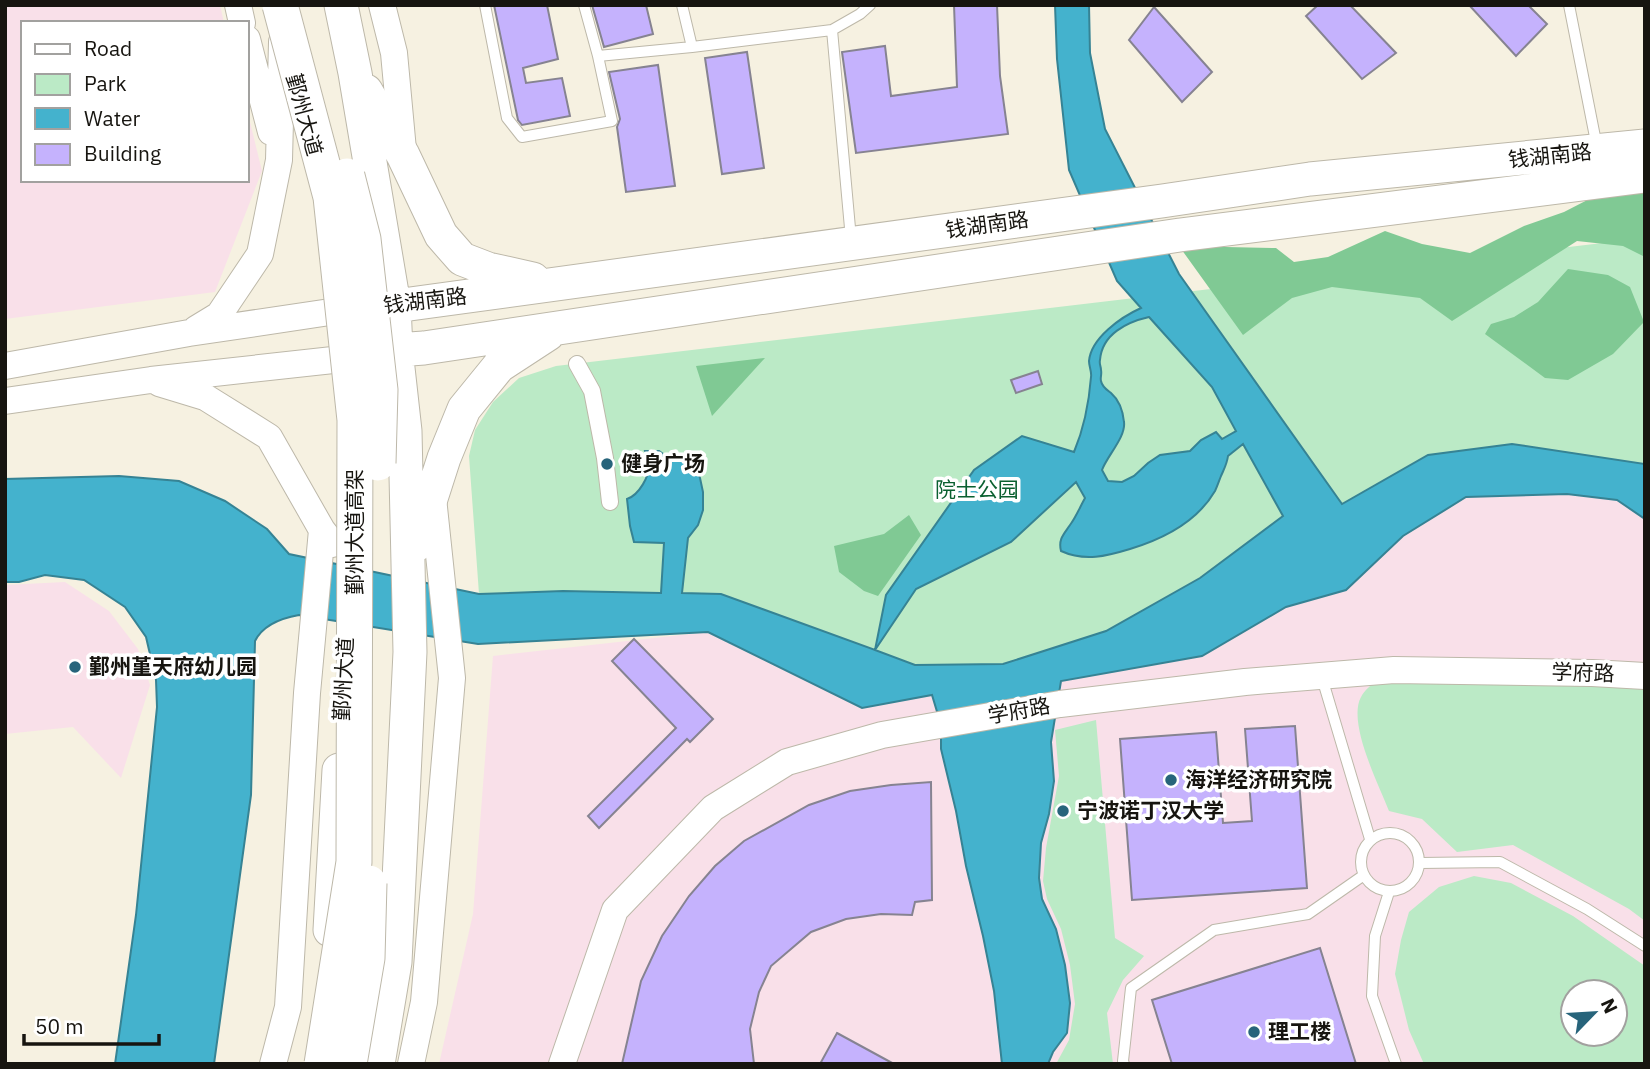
<svg xmlns="http://www.w3.org/2000/svg" width="1650" height="1069" font-family="'IBM Plex Sans','Noto Sans SC',sans-serif">
<style>
.education{fill:#f9e0e9;fill-rule:evenodd}
.green{fill:#bbeac6;fill-rule:evenodd}
.forest{fill:#80c994}
.water{fill:#44b2cd;stroke:#368394;stroke-width:2;fill-rule:evenodd}
.building{fill:#c5b2fd;stroke:#868391;stroke-width:2}
.lines{fill:none;stroke-linecap:round;stroke-linejoin:round}
.service-casing{stroke:#bdb8a9;stroke-width:12}
.pedestrian-casing{stroke:#bdb8a9;stroke-width:18}
.tertiary-casing{stroke:#bdb8a9;stroke-width:28}
.primary-casing{stroke:#bdb8a9;stroke-width:35}
.service{stroke:#fff;stroke-width:10}
.pedestrian{stroke:#fff;stroke-width:16}
.tertiary{stroke:#fff;stroke-width:26}
.primary{stroke:#fff;stroke-width:33}
.trunk-bridge-casing{stroke:#bdb8a9;stroke-width:37;stroke-linecap:butt}
.trunk-bridge{stroke:#fff;stroke-width:35}
.poi-dot{fill:#27647b;stroke:#fff;stroke-width:2.5}
.labels{text-anchor:middle;stroke-width:7;stroke-linejoin:round;paint-order:stroke}
.street-label{font-size:21px;fill:#171510;stroke:#fff}
.poi-label{font-size:21px;font-weight:bold;fill:#171510;stroke:#fff;text-anchor:start}
.park-label{font-size:21px;fill:#0a6030;stroke:#fff}
</style>
<rect width="100%" height="100%" fill="#f6f1e1"/>
<path class="education" d="M5 5H220L224 23H23V180H247V110L262 171 215 292 5 319Z
M1567 494 1617 500 1645 519V1064H439L473 914 493 656 708 632 862 708 932 695 1202 656 1286 607 1346 590 1403 536 1466 497ZM1573 992H1615V1034H1573Z
M65 582 109 611 138 649 150 685 121 778 73 727 5 734V585Z"/>
<path class="green" d="M1645 238V467L1428 455 1343 504 1283 517 1200 578 1106 631 1003 664 915 665 721 594 563 591 479 594 469 456 475 430 493 402 519 378 556 366Z
M1376 681 1560 682 1645 688V921L1629 909 1513 845 1457 852 1422 819 1389 811C1379 785 1347 723 1361 697 1364 691 1371 685 1376 681Z
M1096 720 1115 938 1144 956 1123 980 1107 1013 1113 1064H1056L1069 1040 1075 1004 1070 965 1061 929 1047 899 1043 881 1046 848 1059 776 1055 730Z
M1474 876 1511 883 1573 916 1645 966V1064H1424L1409 1030 1395 974 1401 940 1409 912 1439 887ZM1615 992V1034H1573V992Z"/>
<path class="forest" d="M1645 192V257L1623 246 1577 241 1452 321 1420 298 1332 287 1292 298 1243 335 1179 246 1276 248 1294 262 1328 257 1385 231 1422 244 1470 253 1524 226 1564 212 1599 194Z
M1568 269 1608 275 1630 287 1644 322 1613 354 1568 380 1545 378 1485 334 1491 324 1514 317 1538 302Z
M765 358 712 416 696 366Z
M909 515 921 535 878 596 864 591 839 572 834 546 884 534Z"/>
<path class="water" d="M1055 5H1089L1090 53 1105 129 1179 274 1342 504 1428 455 1512 444 1645 464V519L1617 500 1567 494 1466 497 1403 536 1346 590 1286 607 1202 656 1061 681 1051 742 1054 781 1049 814 1041 843 1039 878 1042 899 1056 929 1065 965 1070 1003 1067 1033 1053 1052 1048 1064H1002L994 991 983 936 966 866 956 811 941 749V725L932 695 862 708 708 632 478 644 299 615C282 618 263 625 255 641L251 795 214 1064H115L136 915 157 707 156 680 146 637 125 607 84 580 45 575 19 582H5V479L119 476 179 481 225 501 267 529 289 554 479 594 563 591 661 593 664 543 634 542 630 526 627 499C639 495 650 476 649 463 648 459 646 455 645 451H659L673 461 685 456 695 463 700 478 703 492V510L698 525 688 538 682 593 721 594 875 650 886 595 974 470 1022 436 1074 452C1084 428 1089 403 1091 377 1092 372 1089 367 1089 361 1091 338 1121 317 1141 308L1117 281 1069 170 1057 59ZM1149 317 1212 387 1236 431 1222 439 1216 432 1201 440 1190 451 1160 455 1148 463 1134 476 1122 482 1108 481 1102 470C1107 456 1126 437 1124 422 1123 412 1119 400 1111 393 1107 390 1102 387 1101 381 1100 378 1102 374 1101 370 1101 366 1099 364 1100 360 1102 334 1127 322 1149 317ZM1243 444 1283 516 1200 578 1106 631 1003 664 915 665 875 650 916 589 1011 542 1076 482 1085 498C1080 507 1076 517 1070 525 1064 534 1058 539 1061 551 1085 562 1107 556 1130 549 1163 539 1197 522 1215 491 1217 487 1219 481 1221 476 1224 469 1227 464 1228 456Z"/>
<path class="building" d="M494 5H547L558 59 523 68 526 83 562 78 570 116 522 125 518 120Z
M592 5H646L653 34 604 47Z
M954 5H997L1000 76 1008 134 856 153 842 52 885 46 891 96 957 87Z
M1318 5H1350L1396 53 1362 79 1306 16Z
M1469 5H1528L1547 24 1516 56Z
M1154 7 1212 72 1182 102 1129 40Z
M747 52 764 168 722 174 705 58Z
M658 65 675 186 626 192 617 127 620 119 609 72Z
M1038 371 1042 384 1016 393 1011 380Z
M634 639 713 719 690 742 687 739 599 828 588 816 676 728 612 661Z
M1295 726 1307 888 1132 900 1120 739 1216 732 1223 823 1252 821 1245 729Z
M931 782 932 900 915 902 912 915 881 914 846 919 811 932 771 966 759 992 750 1029 754 1064H622L641 981 662 936 689 896 715 866 744 841 809 805 850 791 891 785Z
M1320 948 1356 1064H1172L1152 1000Z
M837 1033 894 1064H820Z"/>
<g class="lines">
<defs>
<path id="service" d="M485 5 507 118 522 137 612 121 598 56
M584 5 598 56 692 47 682 5
M1569 5 1597 147
M692 47 832 30
M851 239 832 30 860 14 870 5
M1322 678 1370 839
M1361 862a29 29 0 1 1 58 0a29 29 0 1 1-58 0Z
M1420 863 1500 862 1587 909 1645 946
M1389 892 1375 936 1372 996 1396 1064
M1124 1064 1123 1061 1131 988 1214 930 1308 914 1364 875"/>
<path id="pedestrian" d="M577 364 592 391 605 458 610 502"/>
<path id="tertiary" d="M238 5 242 23
M382 5 394 53 403 150
M247 39 271 132
M196 329 219 315 260 254 279 160 282 42
M5 366 189 333 330 312
M159 383 205 397 269 437 322 530 333 544
M5 401 151 380 333 360
M273 1064 288 1007 307 693 322 530
M411 1064 424 1002 452 678 433 498
M562 1064 615 910 713 808 787 762 882 735 1060 704 1245 682 1394 670 1592 673 1645 676"/>
<path id="primary" d="M341 5 355 73 394 305 396 350 405 431 410 652 395 962 378 1064
M366 91 403 155 441 235 462 259 488 269 533 279
M345 311 410 304 1162 201 1310 179 1645 146
M347 358 396 350 424 348 1180 235 1645 176
M416 545 444 458 464 409 499 366 548 334
M330 930 339 770"/>
</defs>
<use href="#service" class="service-casing"/>
<use href="#pedestrian" class="pedestrian-casing"/>
<use href="#tertiary" class="tertiary-casing"/>
<use href="#primary" class="primary-casing"/>
<use href="#service" class="service"/>
<use href="#pedestrian" class="pedestrian"/>
<use href="#tertiary" class="tertiary"/>
<use href="#primary" class="primary"/>
<defs>
<path id="trunk-bridge" d="M280 5 331 197 355 420 354 862 322 1064
M347 176 363 239 380 390 378 463
M349 1064 367 958 369 883"/>
</defs>
<use href="#trunk-bridge" class="trunk-bridge-casing"/>
<use href="#trunk-bridge" class="trunk-bridge"/>
</g>
<g class="poi-dot">
<circle cx="607" cy="464" r="7"/>
<circle cx="75" cy="667" r="7"/>
<circle cx="1171" cy="780" r="7"/>
<circle cx="1063" cy="811" r="7"/>
<circle cx="1254" cy="1032" r="7"/>
</g>
<g class="labels">
<g class="street-label">
<text transform="translate(304 115) rotate(75)" y="7">鄞州大道</text>
<text transform="translate(1550 156) rotate(-6)" y="7">钱湖南路</text>
<text transform="translate(987 225) rotate(-8)" y="7">钱湖南路</text>
<text transform="translate(425 301) rotate(-7)" y="7">钱湖南路</text>
<text transform="translate(355 532) rotate(-90)" y="7">鄞州大道高架</text>
<text transform="translate(1583 673) rotate(2)" y="7">学府路</text>
<text transform="translate(344 679) rotate(-87)" y="7">鄞州大道</text>
<text transform="translate(1019 711) rotate(-10)" y="7">学府路</text>
</g>
<g class="poi-label">
<text x="621" y="471">健身广场</text>
<text x="89" y="674">鄞州堇天府幼儿园</text>
<text x="1185" y="787">海洋经济研究院</text>
<text x="1077" y="818">宁波诺丁汉大学</text>
<text x="1268" y="1039">理工楼</text>
</g>
<g class="park-label">
<text x="977" y="497">院士公园</text>
</g>
</g>
<rect width="1650" height="1069" fill="none" stroke="#171510" stroke-width="14"/>
<rect x="21" y="21" width="228" height="161" fill="#ffffff" stroke="#a2a19f" stroke-width="2"/>
<rect x="35" y="44" width="35" height="10" fill="#ffffff" stroke="#a2a19f" stroke-width="2"/>
<text x="84" y="56" font-size="21" fill="#171510">Road</text>
<rect x="35" y="74" width="35" height="21" fill="#bbeac6" stroke="#a2a19f" stroke-width="2"/>
<text x="84" y="91" font-size="21" fill="#171510">Park</text>
<rect x="35" y="108" width="35" height="21" fill="#44b2cd" stroke="#a2a19f" stroke-width="2"/>
<text x="84" y="126" font-size="21" fill="#171510">Water</text>
<rect x="35" y="144" width="35" height="21" fill="#c5b2fd" stroke="#a2a19f" stroke-width="2"/>
<text x="84" y="161" font-size="21" fill="#171510">Building</text>
<g transform="translate(1594 1013) rotate(65)"><circle r="33" fill="#ffffff" stroke="#a2a19f" stroke-width="2"/>
<path d="M0-5L12 26L0 18L-12 26Z" fill="#27647b"/>
<text y="-10" font-size="19" font-weight="bold" text-anchor="middle" fill="#171510">N</text>
</g>
<path d="M24 1034v10h135v-10" fill="none" stroke="#171510" stroke-width="3.5"/>
<text x="35" y="1034" font-size="21" fill="#171510" stroke="#ffffff" stroke-width="5" paint-order="stroke">50 m</text>
</svg>
